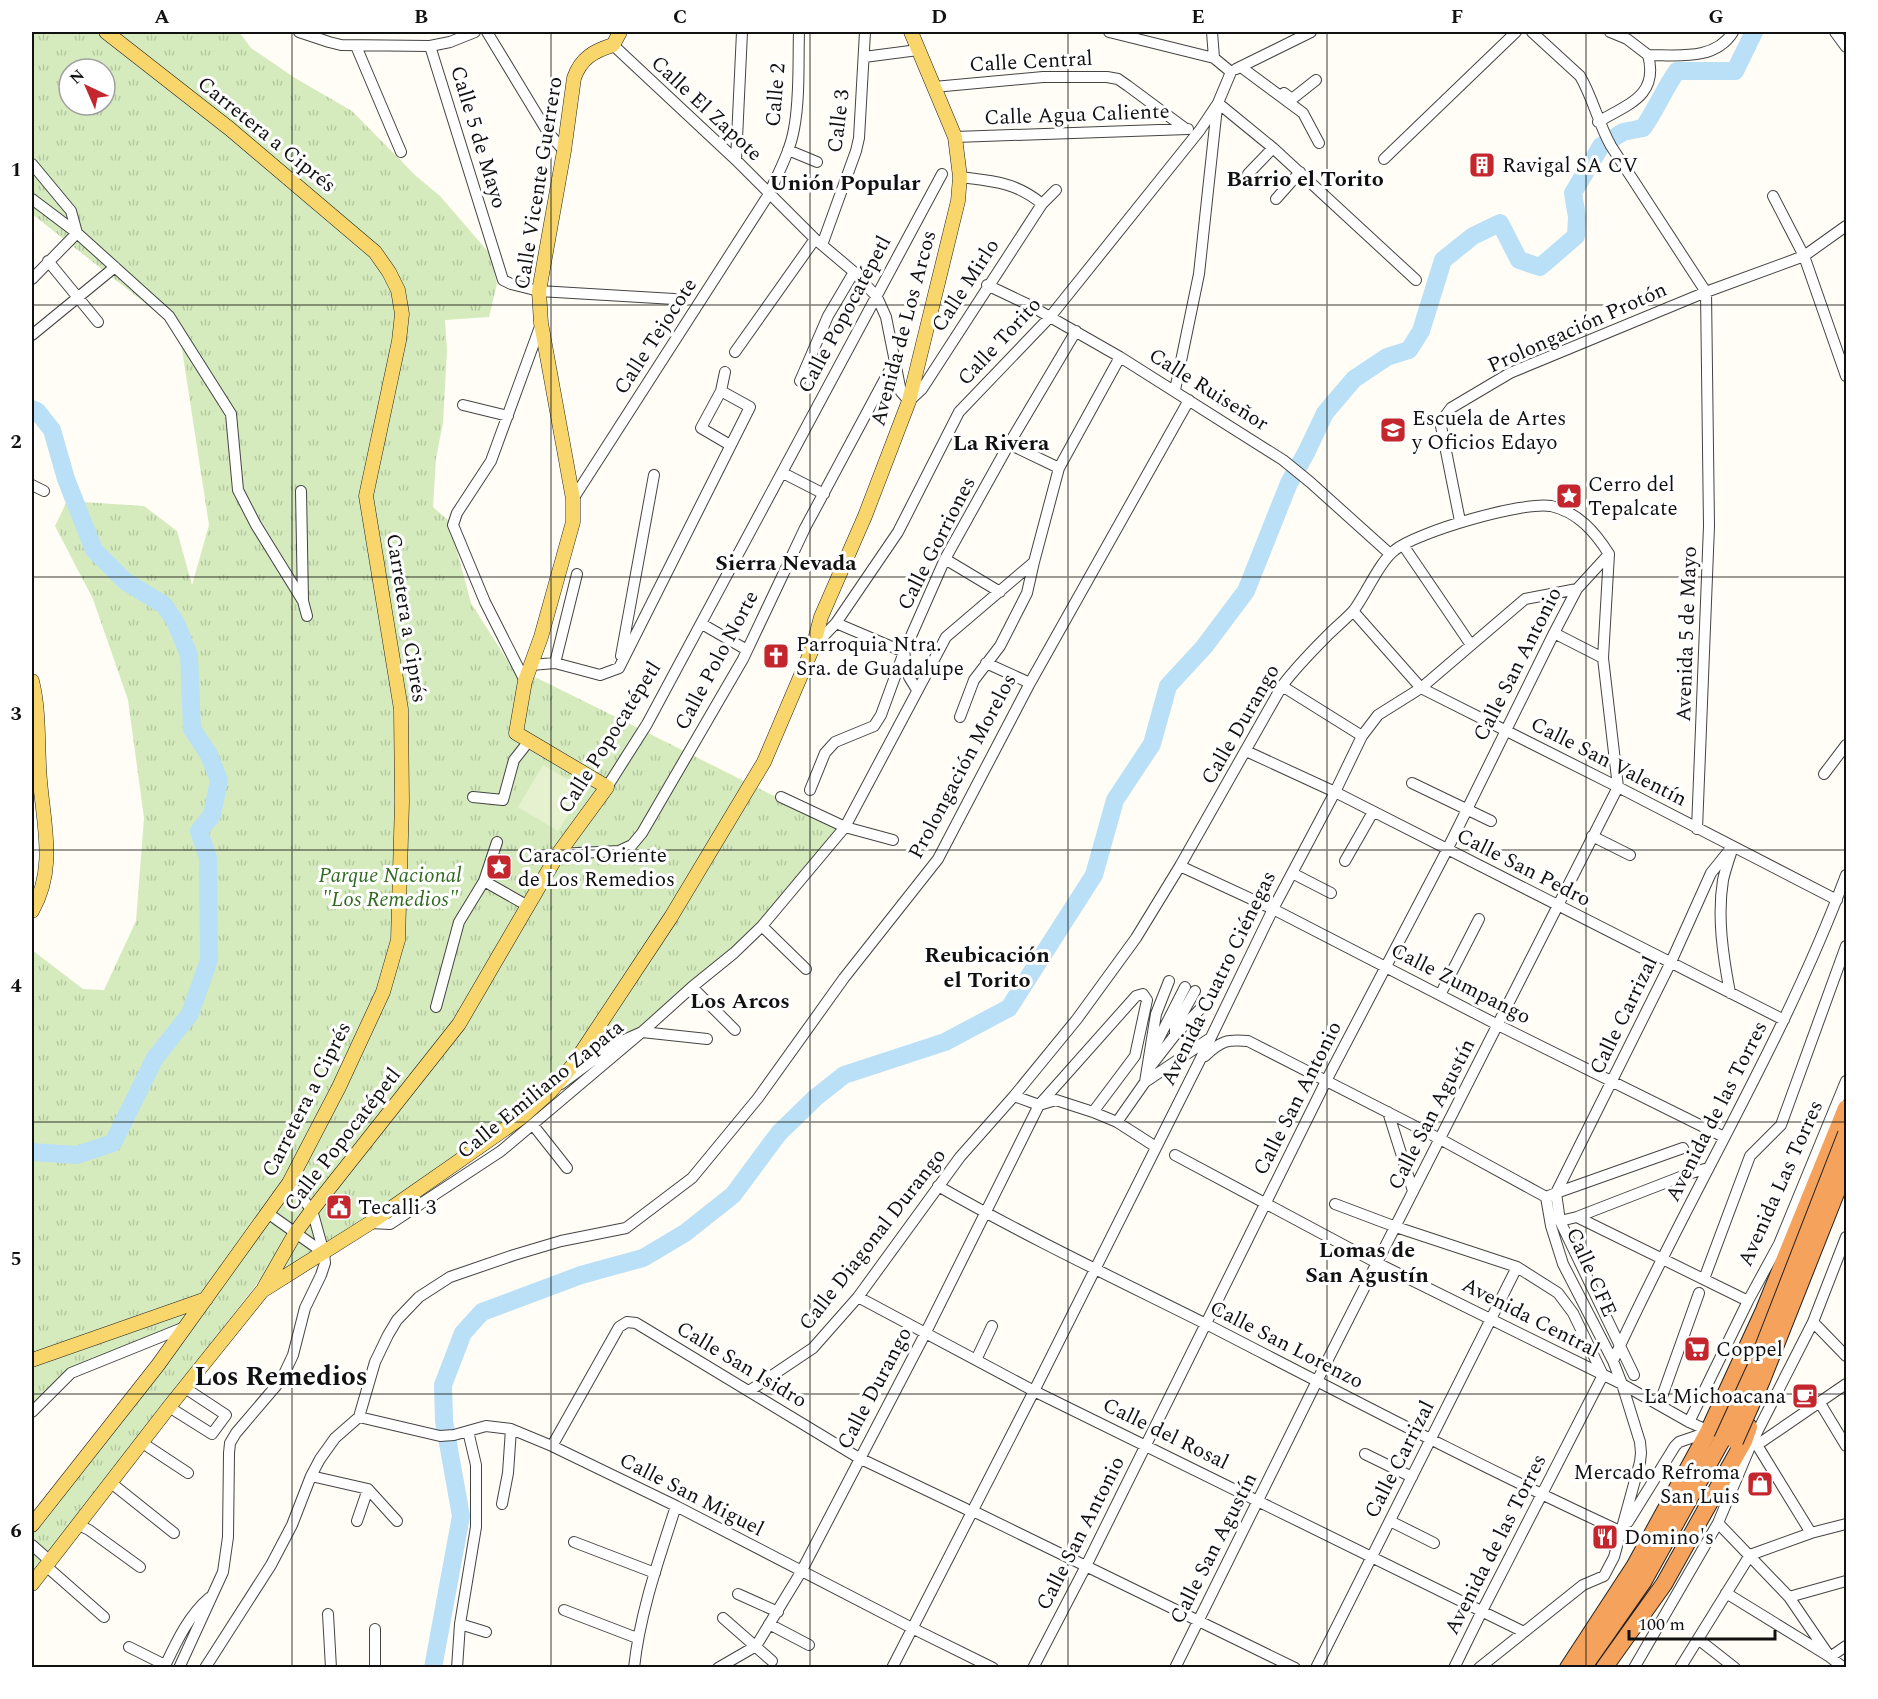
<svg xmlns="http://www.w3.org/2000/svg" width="1878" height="1699" font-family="Spectral,serif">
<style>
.grass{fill:url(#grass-tufts);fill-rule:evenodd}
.pitch{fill:#e6f2cf}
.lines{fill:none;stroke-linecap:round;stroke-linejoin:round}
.river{stroke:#b9e0f7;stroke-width:18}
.minor-casing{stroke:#444;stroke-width:12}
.major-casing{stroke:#222;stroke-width:15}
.highway-casing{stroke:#222;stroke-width:18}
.minor{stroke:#fff;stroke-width:10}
.major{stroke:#f9d66b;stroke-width:14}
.highway{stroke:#f5a25d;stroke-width:16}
.highway-bridge-casing{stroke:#222;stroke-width:18;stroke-linecap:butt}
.highway-bridge{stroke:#f5a25d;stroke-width:16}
.grid{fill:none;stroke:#111;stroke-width:1.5;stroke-opacity:0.55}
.labels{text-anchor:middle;stroke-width:6;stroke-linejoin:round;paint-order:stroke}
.street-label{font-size:21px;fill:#111;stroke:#fff}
.poi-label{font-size:21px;fill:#111;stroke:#fff;text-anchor:start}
.park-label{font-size:21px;font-style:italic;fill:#2f6b1f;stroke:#fff}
.neighbourhood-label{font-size:22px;font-weight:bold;fill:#111;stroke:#fff}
.district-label{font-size:27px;font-weight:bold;fill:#111;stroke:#fff}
.neatline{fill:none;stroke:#111;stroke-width:2}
.grid-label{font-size:20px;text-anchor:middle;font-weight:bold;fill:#111}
</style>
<defs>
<pattern id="grass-tufts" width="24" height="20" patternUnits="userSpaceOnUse" patternTransform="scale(1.5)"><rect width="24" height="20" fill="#d5ebbd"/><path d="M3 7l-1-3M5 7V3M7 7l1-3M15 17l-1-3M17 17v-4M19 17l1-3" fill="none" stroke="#b6c8a1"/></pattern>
</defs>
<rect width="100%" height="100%" fill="#fffdf5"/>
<path class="grass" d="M32 32H239L251 48 295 78 352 111 416 176 440 196 490 254 497 284 489 317 445 320 447 351 443 423 436 458 433 507 449 521 471 603 512 668 539 679 620 719 840 829 711 975 622 1047 582 1048 563 1074 505 1126 366 1221 294 1264 259 1281 32 1575V1532L196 1321 85 1364 32 1414V950L83 989 104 990 136 921 144 818 128 700 93 599 55 526 67 501 144 506 177 531 192 585 209 525 179 330 32 214ZM69 69H105V105H69Z"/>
<path class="pitch" d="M543 765 584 789 558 831 518 807Z"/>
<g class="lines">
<path class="river" d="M32 409 37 411 52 430 66 479 94 550 125 581 164 605 175 621 189 655 192 729 208 753 219 780 212 815 199 831 208 858 209 960 190 1014 155 1058 113 1143 77 1155 32 1152
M433 1668 461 1516 444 1421 443 1385 463 1333 482 1312 581 1275 643 1258 685 1233 733 1195 779 1133 815 1098 844 1075 945 1042 1009 1008 1094 875 1115 800 1152 744 1168 686 1204 647 1246 591 1289 483 1306 453 1325 413 1354 379 1387 357 1409 350 1421 331 1443 260 1473 236 1500 223 1519 260 1540 267 1576 236 1577 217 1573 193 1601 146 1623 132 1643 128C1656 110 1664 89 1677 71H1735L1754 32"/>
<defs>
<path id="minor" d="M299 32 329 42 341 45 430 46 450 42 475 32
M487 32 547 131 564 151
M1109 32 1214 58 1231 72
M1212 32 1214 58
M1532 32 1580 76C1593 98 1598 123 1611 146L1706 292 1709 526 1697 829
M1610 32 1627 39 1648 55
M1835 32 1846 47
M613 45 736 160 815 239 854 272 877 297 886 317 901 392 909 401 922 389 1042 204 1056 190
M356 46 401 152
M430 46 503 280 511 284 539 291 674 299
M1648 55C1678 55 1715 61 1733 32
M864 57 918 50
M1241 67 1303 113 1319 143
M1236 69 1311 32
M934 87 1043 77H1107L1118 79 1128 86 1186 129
M1284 93 1292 99 1316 80
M1218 103 1273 148 1416 280
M1598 122C1628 104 1659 96 1648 55
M955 137 1188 129
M788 150 817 162
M1384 159 1516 32
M736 160 742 32
M32 164 71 211 77 233 169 316 231 414 238 490 256 525 303 601 307 616
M1248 174 1273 148
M960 177C992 181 1016 182 1042 204
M1773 196 1804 256 1846 376
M32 199 77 233 32 279
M1276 199 1300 172
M822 245 856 151 859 138 865 32
M48 261 98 322
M987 285 1029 305 1120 357 1283 460 1310 482 1390 554
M32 335 115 267
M735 352 815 239
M725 372 721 391 701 428 730 445
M800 381 828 316 854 272
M1175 390 1199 274 1217 107
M463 405 508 416
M1009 444 1059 468
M783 473 824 494
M32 485 44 491
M301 491 303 601
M573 499 769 194C778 173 790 152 794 129 800 98 798 63 799 32
M1460 521 1441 426 1442 420 1451 408 1510 373 1706 292 1804 256 1846 226
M1403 545 1471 645
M945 559 1000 592
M1353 611 1421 688 1618 787 1837 900
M836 623 904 652
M702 624 747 650
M1554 633 1603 658
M814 646 836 623 898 532 959 412 1050 317 1200 130 1218 103 1231 72
M904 652 909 677 917 690
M621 656 654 475
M555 663 577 574
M986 663 1030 683
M531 665 555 663 600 675 619 668 750 407 721 391
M525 681 485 602 453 525 457 513 491 461 541 324
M1282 686 1362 736
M960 717 974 680 1000 646 1027 593 1034 562
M1246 751 1335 792 1784 1020
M1824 774 1846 745
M1412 783 1491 821
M607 787 647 724 942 174
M810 790 825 753 835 742 874 726 881 715 904 652 945 559 1009 444 1076 331
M473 797 503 800 514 760 529 741
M781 797 845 827 893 840
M1592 836 1630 855
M558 854 619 851 632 845 642 833 743 659 805 528 895 360
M1345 861 1373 812
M1180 866 1273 909 1498 1025 1724 1137
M1292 873 1331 893
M484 881 528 906
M762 926 806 969
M692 987 735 1030
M1730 993C1723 956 1717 917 1723 880 1725 871 1728 862 1731 853
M1440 995 1479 919
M436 1007 459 922 484 881 497 842
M1175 1035V1027L1195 991
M1154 1048 1185 987
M1205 1056C1221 1041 1227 1039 1248 1041L1440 1139 1546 1197
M1147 1071 1175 1035 1210 999
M1145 1082 1156 1014 1169 981
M561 1084 615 1044 642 1032 707 1039
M1014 1096 1039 1105 1056 1100 1093 1112 1117 1122 1156 1147
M1388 1112 1413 1191
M1117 1122 1145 1082 1209 1039
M533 1125 567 1168
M1175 1155 1377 1263 1622 1384 1689 1422 1714 1433
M938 1186C1027 1237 1120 1281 1212 1327 1348 1397 1483 1468 1622 1532
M1546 1197 1556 1193 1671 962 1711 873 1732 847
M1335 1204 1396 1227 1517 1267 1558 1293 1573 1313 1603 1375 1482 1611 1454 1668
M269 1214 324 1253
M1577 1217 1748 1301
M1560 1221 1577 1217 1688 1174 1708 1168
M370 1223 390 1224 501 1151 642 1032 692 987 734 953 762 926 845 827 946 637 1034 562 1059 468 1120 357
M1704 1279 1750 1156 1781 1125 1846 946
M858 1297 1034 1391 1524 1632
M1813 1322 1846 1356
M976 1360 992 1326
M1613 1361C1687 1197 1783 1044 1846 875
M1634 1375 1560 1221 1556 1193 1683 1148
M749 1391 813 1348 858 1297 960 1157 1014 1096 1077 1019 1136 938 1180 866 1282 686C1296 667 1311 652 1328 635 1336 627 1346 619 1354 610 1366 594 1380 561 1395 550 1417 532 1523 501 1551 506 1578 512 1595 532 1609 554
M1820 1403 1846 1446
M1659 1405 1699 1293
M169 1407 212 1434 226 1415 185 1388
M32 1412 71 1373 185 1327
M359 1417 375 1362 388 1335 397 1320 419 1297 450 1277 514 1255 561 1241 626 1228 692 1178 758 1098 844 978 938 859 1030 683 1189 400
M359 1417 440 1436 454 1435 486 1426 511 1429 552 1446 676 1506 912 1628 993 1668
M1689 1422 1748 1301 1779 1244 1846 1081
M1741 1440 1757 1445 1846 1384
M141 1442 188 1473
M1757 1445 1811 1533
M552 1446 619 1327 627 1322 636 1323 859 1458 966 1509
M1365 1454 1412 1477
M311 1476 368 1489 397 1521
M110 1482 174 1533
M502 1504 508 1473 511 1429
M973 1511 1295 1668
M357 1521 368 1489
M1390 1521 1434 1543
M1628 1522 1675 1446 1679 1442 1708 1432
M1718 1523 1789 1597 1830 1657 1844 1668
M77 1524 89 1530 140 1567
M574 1542 655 1573
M32 1545 50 1561
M46 1566 104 1617
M1726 1593 1830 1657 1846 1646
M738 1594 778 1612
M1789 1597 1846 1581
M564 1610 637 1638
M328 1614 331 1668
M723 1618 772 1661
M460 1624 486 1632
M769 1624 809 1645
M1698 1639 1735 1668
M129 1647 165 1665
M164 1668C176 1643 188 1616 209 1598
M179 1668 223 1572 228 1537 229 1453 230 1443 236 1433 276 1386 285 1372 293 1355 305 1308 321 1275 325 1263 324 1253 312 1210 289 1183
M205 1668 271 1565 292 1525 311 1476 320 1459 335 1438 359 1417
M375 1668V1629
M457 1668 460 1624 476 1527V1465L468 1431
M634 1668C640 1612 659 1559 676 1506
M718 1668 756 1646 801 1572 925 1334 1039 1105 1136 996 1143 994 1147 1000 1135 1056 1093 1112
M892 1668 1034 1391 1200 1060 1273 909 1335 792 1362 736 1378 715 1421 688 1525 599 1577 589
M1033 1668 1086 1566 1326 1081 1447 850 1554 633 1577 589 1609 554
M1175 1668 1317 1381 1618 787 1603 658 1609 554
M1316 1668 1517 1267
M1479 1668 1583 1585 1604 1576 1614 1557 1640 1462 1641 1453 1640 1442 1622 1384 1613 1361 1563 1264 1551 1226 1546 1197
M1634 1668 1718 1523 1752 1442 1813 1322 1846 1237
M1680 1668 1750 1555 1811 1533 1846 1524"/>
<path id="major" d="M32 681C40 713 37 748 40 781 44 827 56 869 32 911
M264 1288 296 1232 312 1210 459 1024 558 854 607 787 516 733 525 681 541 637 573 522V499L541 323 539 291 564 151 574 78C581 58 594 51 613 45L620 32
M32 1360 206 1299
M32 1525 158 1365 289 1183 339 1087 383 992 398 940 402 802 401 709 366 496 399 341 402 314 398 290 389 272 375 252 230 129 106 32
M32 1584 169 1407 262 1291 370 1223 522 1117 551 1091 573 1065 671 917 764 762 813 647 821 617 865 516 909 401 958 201 960 177 955 137 911 32"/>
<path id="highway" d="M1568 1668 1634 1567 1708 1432 1764 1310 1846 1108
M1583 1668 1643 1582 1722 1440
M1604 1668 1664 1584 1744 1441 1749 1427"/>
</defs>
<use href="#minor" class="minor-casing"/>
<use href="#major" class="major-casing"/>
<use href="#highway" class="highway-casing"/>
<use href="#minor" class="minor"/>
<use href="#major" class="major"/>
<use href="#highway" class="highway"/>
<defs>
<path id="highway-bridge" d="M1722 1440 1755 1368 1846 1134
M1735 1441 1762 1380 1846 1168"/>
</defs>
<use href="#highway-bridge" class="highway-bridge-casing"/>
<use href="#highway-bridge" class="highway-bridge"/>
</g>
<path class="grid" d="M292 32V1668M551 32V1668M810 32V1668M1068 32V1668M1327 32V1668M1586 32V1668M32 305H1846M32 577H1846M32 850H1846M32 1122H1846M32 1394H1846"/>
<defs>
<symbol id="building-square" viewBox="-11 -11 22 22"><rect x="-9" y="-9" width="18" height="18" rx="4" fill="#c4262e" stroke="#fff"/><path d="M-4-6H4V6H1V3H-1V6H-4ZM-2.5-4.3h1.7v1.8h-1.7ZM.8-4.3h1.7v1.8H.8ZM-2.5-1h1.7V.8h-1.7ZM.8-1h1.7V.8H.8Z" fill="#fff"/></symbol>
<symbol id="school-square" viewBox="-11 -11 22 22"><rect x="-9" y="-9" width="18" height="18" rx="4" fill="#c4262e" stroke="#fff"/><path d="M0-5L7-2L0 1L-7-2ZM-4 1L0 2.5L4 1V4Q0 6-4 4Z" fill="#fff"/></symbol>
<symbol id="sight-square" viewBox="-11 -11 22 22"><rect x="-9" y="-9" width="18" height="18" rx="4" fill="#c4262e" stroke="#fff"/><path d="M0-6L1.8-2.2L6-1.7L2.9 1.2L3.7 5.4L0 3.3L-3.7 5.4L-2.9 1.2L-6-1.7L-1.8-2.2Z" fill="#fff"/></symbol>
<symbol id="church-square" viewBox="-11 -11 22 22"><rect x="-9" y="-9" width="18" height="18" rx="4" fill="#c4262e" stroke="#fff"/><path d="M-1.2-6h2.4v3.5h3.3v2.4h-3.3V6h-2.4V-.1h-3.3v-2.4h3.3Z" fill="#fff"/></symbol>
<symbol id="civic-square" viewBox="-11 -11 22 22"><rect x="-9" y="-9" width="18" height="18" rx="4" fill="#c4262e" stroke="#fff"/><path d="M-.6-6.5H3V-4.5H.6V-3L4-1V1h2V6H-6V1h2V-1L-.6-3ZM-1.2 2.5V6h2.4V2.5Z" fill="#fff"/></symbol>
<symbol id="supermarket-square" viewBox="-11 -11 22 22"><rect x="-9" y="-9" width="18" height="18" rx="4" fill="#c4262e" stroke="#fff"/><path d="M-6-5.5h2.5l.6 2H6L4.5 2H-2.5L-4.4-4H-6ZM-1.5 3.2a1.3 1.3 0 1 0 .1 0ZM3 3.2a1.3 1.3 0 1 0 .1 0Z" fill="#fff"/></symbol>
<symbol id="cafe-square" viewBox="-11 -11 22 22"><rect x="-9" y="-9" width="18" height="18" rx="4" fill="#c4262e" stroke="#fff"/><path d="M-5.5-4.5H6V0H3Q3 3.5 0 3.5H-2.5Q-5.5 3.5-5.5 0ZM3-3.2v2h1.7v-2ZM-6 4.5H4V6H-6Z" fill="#fff"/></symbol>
<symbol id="shop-square" viewBox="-11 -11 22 22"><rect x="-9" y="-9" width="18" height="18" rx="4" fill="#c4262e" stroke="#fff"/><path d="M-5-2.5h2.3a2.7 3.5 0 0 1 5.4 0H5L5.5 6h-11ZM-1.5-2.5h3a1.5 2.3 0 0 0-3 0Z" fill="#fff"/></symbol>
<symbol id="restaurant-square" viewBox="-11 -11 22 22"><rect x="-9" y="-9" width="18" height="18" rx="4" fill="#c4262e" stroke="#fff"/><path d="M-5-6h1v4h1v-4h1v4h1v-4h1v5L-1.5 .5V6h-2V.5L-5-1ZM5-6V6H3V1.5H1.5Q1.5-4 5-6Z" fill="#fff"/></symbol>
</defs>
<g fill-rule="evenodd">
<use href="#building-square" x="1467" y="150" width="30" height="30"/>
<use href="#school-square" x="1378" y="415" width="30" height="30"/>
<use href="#sight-square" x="1554" y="481" width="30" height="30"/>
<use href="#church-square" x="761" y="641" width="30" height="30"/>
<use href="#sight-square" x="484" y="852" width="30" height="30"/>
<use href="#civic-square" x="324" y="1192" width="30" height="30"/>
<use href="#supermarket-square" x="1682" y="1334" width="30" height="30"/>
<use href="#cafe-square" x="1790" y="1381" width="30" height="30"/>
<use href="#shop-square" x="1745" y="1469" width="30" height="30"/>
<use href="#restaurant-square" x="1590" y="1522" width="30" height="30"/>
</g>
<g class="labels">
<g class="street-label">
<text transform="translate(1031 61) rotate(-3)" y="7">Calle Central</text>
<text transform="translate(775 95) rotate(-85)" y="7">Calle 2</text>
<text transform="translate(707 108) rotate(43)" y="7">Calle El Zapote</text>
<text transform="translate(1077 114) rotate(-2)" y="7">Calle Agua Caliente</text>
<text transform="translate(838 121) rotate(-83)" y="7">Calle 3</text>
<text transform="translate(267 134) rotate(39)" y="7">Carretera a Ciprés</text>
<text transform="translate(479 137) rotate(73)" y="7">Calle 5 de Mayo</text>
<text transform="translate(538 183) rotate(-81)" y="7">Calle Vicente Guerrero</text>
<text transform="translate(965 285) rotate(-57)" y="7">Calle Mirlo</text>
<text transform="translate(844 314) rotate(-62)" y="7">Calle Popocatépetl</text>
<text transform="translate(1577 327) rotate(-24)" y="7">Prolongación Protón</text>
<text transform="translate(903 328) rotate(-75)" y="7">Avenida de Los Arcos</text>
<text transform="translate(655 336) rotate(-57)" y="7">Calle Tejocote</text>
<text transform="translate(999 341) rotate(-47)" y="7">Calle Torito</text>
<text transform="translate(1209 389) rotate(32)" y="7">Calle Ruiseñor</text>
<text transform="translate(936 543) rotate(-63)" y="7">Calle Gorriones</text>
<text transform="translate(407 618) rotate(81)" y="7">Carretera a Ciprés</text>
<text transform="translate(1686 634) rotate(-88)" y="7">Avenida 5 de Mayo</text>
<text transform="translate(716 660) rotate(-62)" y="7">Calle Polo Norte</text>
<text transform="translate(1517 664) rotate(-63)" y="7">Calle San Antonio</text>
<text transform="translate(1240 724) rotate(-60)" y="7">Calle Durango</text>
<text transform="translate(609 737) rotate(-58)" y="7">Calle Popocatépetl</text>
<text transform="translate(1609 761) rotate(27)" y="7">Calle San Valentín</text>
<text transform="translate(962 766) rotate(-62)" y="7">Prolongación Morelos</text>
<text transform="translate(1524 867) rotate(27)" y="7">Calle San Pedro</text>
<text transform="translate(1218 978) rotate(-64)" y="7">Avenida Cuatro Ciénegas</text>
<text transform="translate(1461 983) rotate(27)" y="7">Calle Zumpango</text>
<text transform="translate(1623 1015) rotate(-64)" y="7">Calle Carrizal</text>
<text transform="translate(540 1089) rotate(-39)" y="7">Calle Emiliano Zapata</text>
<text transform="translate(1297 1098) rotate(-63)" y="7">Calle San Antonio</text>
<text transform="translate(306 1099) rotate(-63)" y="7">Carretera a Ciprés</text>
<text transform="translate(1716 1111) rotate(-63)" y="7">Avenida de las Torres</text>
<text transform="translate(1431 1114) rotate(-63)" y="7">Calle San Agustín</text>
<text transform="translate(342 1139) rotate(-52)" y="7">Calle Popocatépetl</text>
<text transform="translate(1780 1183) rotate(-66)" y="7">Avenida Las Torres</text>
<text transform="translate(872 1239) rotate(-52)" y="7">Calle Diagonal Durango</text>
<text transform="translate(1592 1272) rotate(66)" y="7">Calle CFE</text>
<text transform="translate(1531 1317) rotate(27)" y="7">Avenida Central</text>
<text transform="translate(1287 1344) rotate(27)" y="7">Calle San Lorenzo</text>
<text transform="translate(742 1364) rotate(31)" y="7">Calle San Isidro</text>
<text transform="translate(874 1388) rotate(-62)" y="7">Calle Durango</text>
<text transform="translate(1166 1433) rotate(26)" y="7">Calle del Rosal</text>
<text transform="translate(1399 1459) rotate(-63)" y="7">Calle Carrizal</text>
<text transform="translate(692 1494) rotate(27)" y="7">Calle San Miguel</text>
<text transform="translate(1080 1533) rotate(-63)" y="7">Calle San Antonio</text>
<text transform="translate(1495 1544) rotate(-63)" y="7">Avenida de las Torres</text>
<text transform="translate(1213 1548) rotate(-63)" y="7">Calle San Agustín</text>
</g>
<g class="poi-label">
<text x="1502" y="172">Ravigal SA CV</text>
<text x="1412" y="425">Escuela de Artes<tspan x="1412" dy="24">y Oficios Edayo</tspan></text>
<text x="1588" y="491">Cerro del<tspan x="1588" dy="24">Tepalcate</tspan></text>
<text x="796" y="651">Parroquia Ntra.<tspan x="796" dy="24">Sra. de Guadalupe</tspan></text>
<text x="518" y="862">Caracol Oriente<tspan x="518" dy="24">de Los Remedios</tspan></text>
<text x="358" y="1214">Tecalli 3</text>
<text x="1716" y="1356">Coppel</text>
<text x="1786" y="1403" text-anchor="end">La Michoacana</text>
<text x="1740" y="1479" text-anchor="end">Mercado Refroma<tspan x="1740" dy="24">San Luis</tspan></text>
<text x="1624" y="1544">Domino's</text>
</g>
<g class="park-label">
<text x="390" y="882">Parque Nacional<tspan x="390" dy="24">"Los Remedios"</tspan></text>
</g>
<g class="neighbourhood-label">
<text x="1305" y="186">Barrio el Torito</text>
<text x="845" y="190">Unión Popular</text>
<text x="1001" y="450">La Rivera</text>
<text x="786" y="570">Sierra Nevada</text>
<text x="987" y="962">Reubicación<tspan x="987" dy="25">el Torito</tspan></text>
<text x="740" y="1008">Los Arcos</text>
<text x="1367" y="1257">Lomas de<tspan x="1367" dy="25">San Agustín</tspan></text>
</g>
<g class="district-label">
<text x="281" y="1385">Los Remedios</text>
</g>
</g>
<rect width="1878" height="1699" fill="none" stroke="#ffffff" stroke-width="66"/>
<g transform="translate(87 87) rotate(316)"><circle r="28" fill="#ffffff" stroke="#a0a0a0" stroke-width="1.5"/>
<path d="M0-4.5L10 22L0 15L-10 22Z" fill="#c4262e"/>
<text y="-9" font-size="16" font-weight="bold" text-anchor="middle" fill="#111111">N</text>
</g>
<path d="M1629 1630v9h146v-9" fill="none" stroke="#111111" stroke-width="3"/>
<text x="1638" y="1630" font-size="18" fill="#111111" stroke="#ffffff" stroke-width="4.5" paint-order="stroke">100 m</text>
<rect x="33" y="33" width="1812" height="1633" class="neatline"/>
<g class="grid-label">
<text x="162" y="23">A</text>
<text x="421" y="23">B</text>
<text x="680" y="23">C</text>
<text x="939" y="23">D</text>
<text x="1198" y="23">E</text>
<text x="1457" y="23">F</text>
<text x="1716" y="23">G</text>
<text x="16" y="176">1</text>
<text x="16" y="448">2</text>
<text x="16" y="720">3</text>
<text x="16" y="992">4</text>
<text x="16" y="1265">5</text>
<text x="16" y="1537">6</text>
</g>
</svg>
